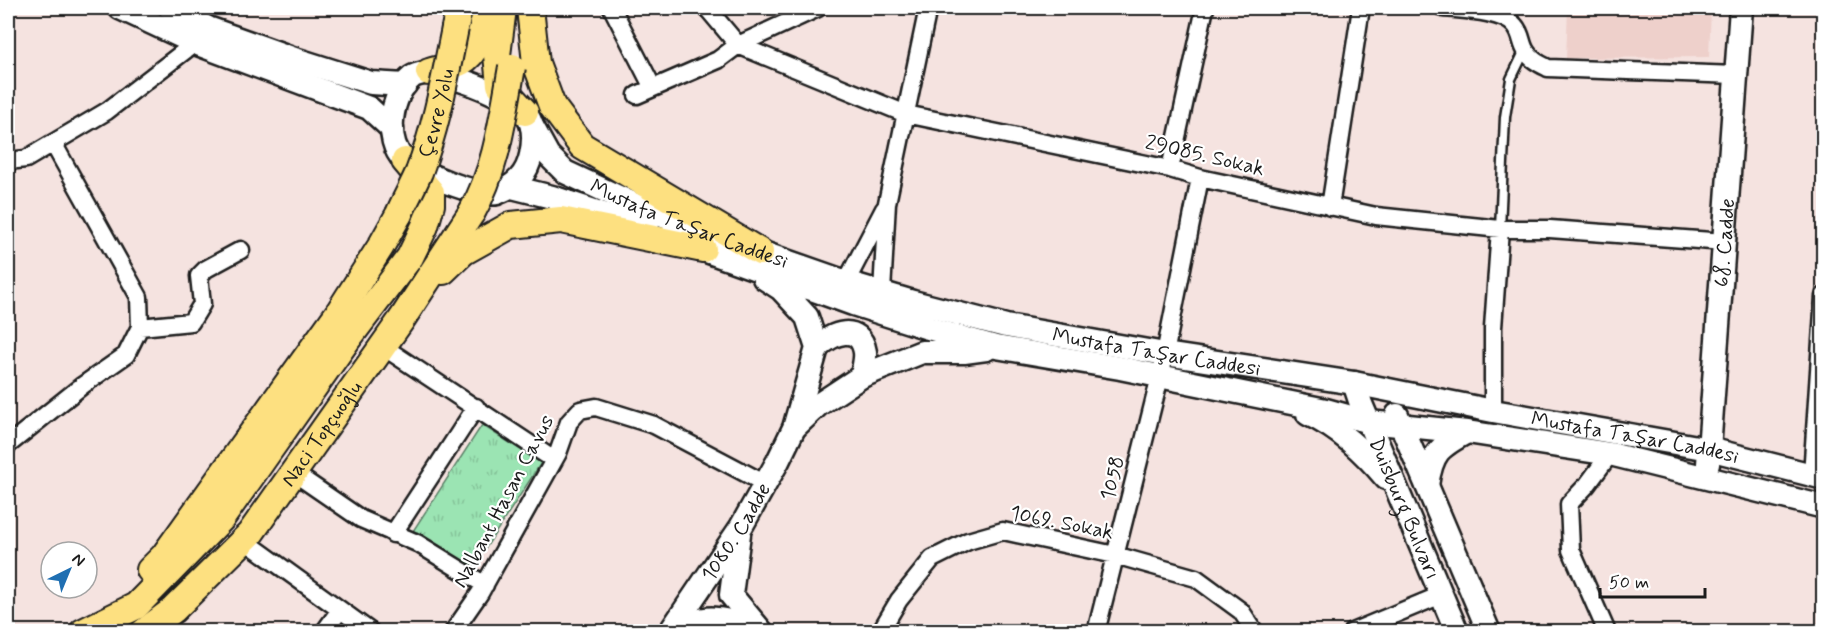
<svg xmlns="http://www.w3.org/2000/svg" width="1831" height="639" font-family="Mynerve,sans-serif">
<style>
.built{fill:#eed0cb}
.grass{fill:url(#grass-tufts);stroke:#5c8068;stroke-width:1.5}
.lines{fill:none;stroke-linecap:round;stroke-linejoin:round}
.lane-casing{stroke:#1c1c1c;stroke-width:13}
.street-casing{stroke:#1c1c1c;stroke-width:21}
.secondary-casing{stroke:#1c1c1c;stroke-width:27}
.primary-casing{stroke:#1c1c1c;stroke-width:30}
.lane{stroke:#fff;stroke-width:8}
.street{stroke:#fff;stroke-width:16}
.secondary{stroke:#fff;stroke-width:22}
.primary{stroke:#fde080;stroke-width:26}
.primary-bridge-casing{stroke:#1c1c1c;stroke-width:30;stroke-linecap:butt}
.primary-bridge{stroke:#fde080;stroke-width:26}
.labels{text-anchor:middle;stroke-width:4.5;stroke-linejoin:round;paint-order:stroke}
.street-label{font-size:21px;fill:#1c1c1c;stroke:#fff}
</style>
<defs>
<pattern id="grass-tufts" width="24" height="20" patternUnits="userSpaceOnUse" patternTransform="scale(1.5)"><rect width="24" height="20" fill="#9be4b3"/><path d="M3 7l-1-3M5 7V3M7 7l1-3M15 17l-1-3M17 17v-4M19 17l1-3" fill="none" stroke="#85c399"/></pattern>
</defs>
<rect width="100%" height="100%" fill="#f5e3e0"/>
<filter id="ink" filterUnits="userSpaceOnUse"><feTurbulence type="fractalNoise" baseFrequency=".0167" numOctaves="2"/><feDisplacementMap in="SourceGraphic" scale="12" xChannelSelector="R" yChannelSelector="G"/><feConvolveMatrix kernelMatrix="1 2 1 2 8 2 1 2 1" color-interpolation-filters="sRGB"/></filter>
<g filter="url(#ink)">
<path class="built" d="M1568 8H1711L1709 57 1566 58Z"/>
<path class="grass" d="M482 425 541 463 472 569 413 531Z"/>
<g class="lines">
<defs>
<path id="lane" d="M1500 229 1505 117 1511 79 1525 50"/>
<path id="street" d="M612 8 653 88
M707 8 738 45 906 114 1170 169 1200 178 1376 216 1500 229H1550L1725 242
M1443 8C1462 10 1503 11 1515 26 1522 34 1521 44 1526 51 1531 60 1540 64 1548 68L1736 75
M637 95 718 60 738 45 818 8
M8 161 26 159 107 111 195 43 201 36
M1170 169 1205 8
M1330 207 1361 8
M846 282 884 209
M882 292 887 203 928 8
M140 327 191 322 202 304 199 276 206 269 241 250
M382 346 554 460
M1493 411V328L1500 229
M8 445 83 385 126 355 140 327 139 297 53 143
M294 473 361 519 417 543 485 585
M1812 475 1824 296
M393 534 476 407
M244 540 371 632
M324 632 340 610
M453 632 480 593 558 453 569 422 580 410 596 407 654 425 764 483
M880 632 899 600 932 559 968 541 1003 531 1115 555 1196 578 1241 611 1255 632
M1096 632 1162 369 1200 178
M1352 632 1441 595
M1607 632 1571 550 1569 504 1587 485 1610 454"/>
<g id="secondary">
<path d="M120 8 195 43 369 108 392 129"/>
<path d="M170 8 208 28 295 59 371 83 405 85"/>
<path d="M429 72C458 78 484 86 509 102 513 105 520 108 524 112 535 123 534 141 531 155 527 175 515 186 497 193 481 198 416 172 404 160 384 140 390 95 412 77 416 74 424 73 429 72Z"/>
<path id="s1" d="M532 126 548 155 565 172 642 208 729 241 846 282 913 302 1006 326 1165 354 1354 383 1493 411 1709 449 1824 478"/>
<path d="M512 187 552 197 648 229"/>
<path d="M687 244 853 304 928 328 996 347 1120 368 1326 410 1369 422 1467 432 1610 454 1824 507"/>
<path d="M817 348C831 333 860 322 865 352 866 359 863 369 862 376"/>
<path id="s2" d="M1354 383 1361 404 1457 632"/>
<path d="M1308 414C1340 429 1363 451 1386 478"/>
<path d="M1397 415 1489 632"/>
<path d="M795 427 818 405 862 376 922 352H964L986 349"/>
<path id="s3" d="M1708 464 1741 8"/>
<path d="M1427 485C1432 452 1439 447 1467 432"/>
<path d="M739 534 731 595 762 632"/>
<path id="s4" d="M670 632 741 527 778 461 794 428 817 348 807 317 781 289 764 278"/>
<path d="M674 632C708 610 723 619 759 630"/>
</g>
<g id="primary">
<path d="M503 8 497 55 500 85 525 112"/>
<path d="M530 8 536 63 552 106 582 146 760 252"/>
<path d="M455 28 459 8"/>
<path d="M429 72C439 69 452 67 461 62 480 52 483 26 487 8"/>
<path d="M443 271 463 252 511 225 561 220 703 249"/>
<path d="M150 570 164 556 339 312 381 246 399 214"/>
<path d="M83 632 136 606 221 519 347 340 410 257 425 226 431 205V192L405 161"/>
<path id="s5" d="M144 632 173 610 250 534 402 319 472 212"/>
</g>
</defs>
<use href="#lane" class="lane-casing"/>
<use href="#street" class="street-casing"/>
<use href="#secondary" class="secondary-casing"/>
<use href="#primary" class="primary-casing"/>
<use href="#lane" class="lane"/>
<use href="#street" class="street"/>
<use href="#secondary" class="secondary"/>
<use href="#primary" class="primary"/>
<defs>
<g id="primary-bridge">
<path d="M472 212C497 168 503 116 512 67"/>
<path id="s6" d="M399 214C405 200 413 186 419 172 437 125 445 77 455 28"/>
</g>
</defs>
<use href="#primary-bridge" class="primary-bridge-casing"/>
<use href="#primary-bridge" class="primary-bridge"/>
</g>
</g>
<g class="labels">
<g class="street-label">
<text dy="7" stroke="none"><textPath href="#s6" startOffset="108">Çevre Yolu</textPath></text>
<text transform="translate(1205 155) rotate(13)" y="7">29085. Sokak</text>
<text dy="7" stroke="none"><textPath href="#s1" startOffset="192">Mustafa Taşar Caddesi</textPath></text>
<text dy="7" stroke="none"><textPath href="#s3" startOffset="222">68. Cadde</textPath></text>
<text dy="7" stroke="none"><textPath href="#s1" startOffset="678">Mustafa Taşar Caddesi</textPath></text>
<text dy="7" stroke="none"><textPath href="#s5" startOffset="268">Naci Topçuoğlu</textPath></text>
<text dy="7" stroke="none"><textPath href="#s1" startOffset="1164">Mustafa Taşar Caddesi</textPath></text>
<text transform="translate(1112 478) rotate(-76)" y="7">1058</text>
<text transform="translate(503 501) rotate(-62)" y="7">Nalbant Hasan Cavus</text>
<text dy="7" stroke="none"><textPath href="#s2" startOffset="135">Duisburg Bulvarı</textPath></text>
<text transform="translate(1062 522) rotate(11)" y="7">1069. Sokak</text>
<text dy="7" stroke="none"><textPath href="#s4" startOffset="120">1080. Cadde</textPath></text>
</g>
</g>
<rect width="1831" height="639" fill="none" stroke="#fff" stroke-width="30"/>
<rect x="15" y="15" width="1801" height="609" fill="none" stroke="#1c1c1c" stroke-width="2" filter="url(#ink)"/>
<g transform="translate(69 570) rotate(43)"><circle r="28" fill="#ffffff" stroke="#a4a4a4" stroke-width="1.5"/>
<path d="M0-4.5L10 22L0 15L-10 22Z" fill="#1f6fb2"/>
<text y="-9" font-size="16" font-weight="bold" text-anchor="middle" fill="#1c1c1c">N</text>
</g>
<path d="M1600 588v9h105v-9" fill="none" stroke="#1c1c1c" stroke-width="3"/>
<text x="1609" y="588" font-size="18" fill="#1c1c1c" stroke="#ffffff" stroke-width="4.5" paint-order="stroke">50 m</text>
</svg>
